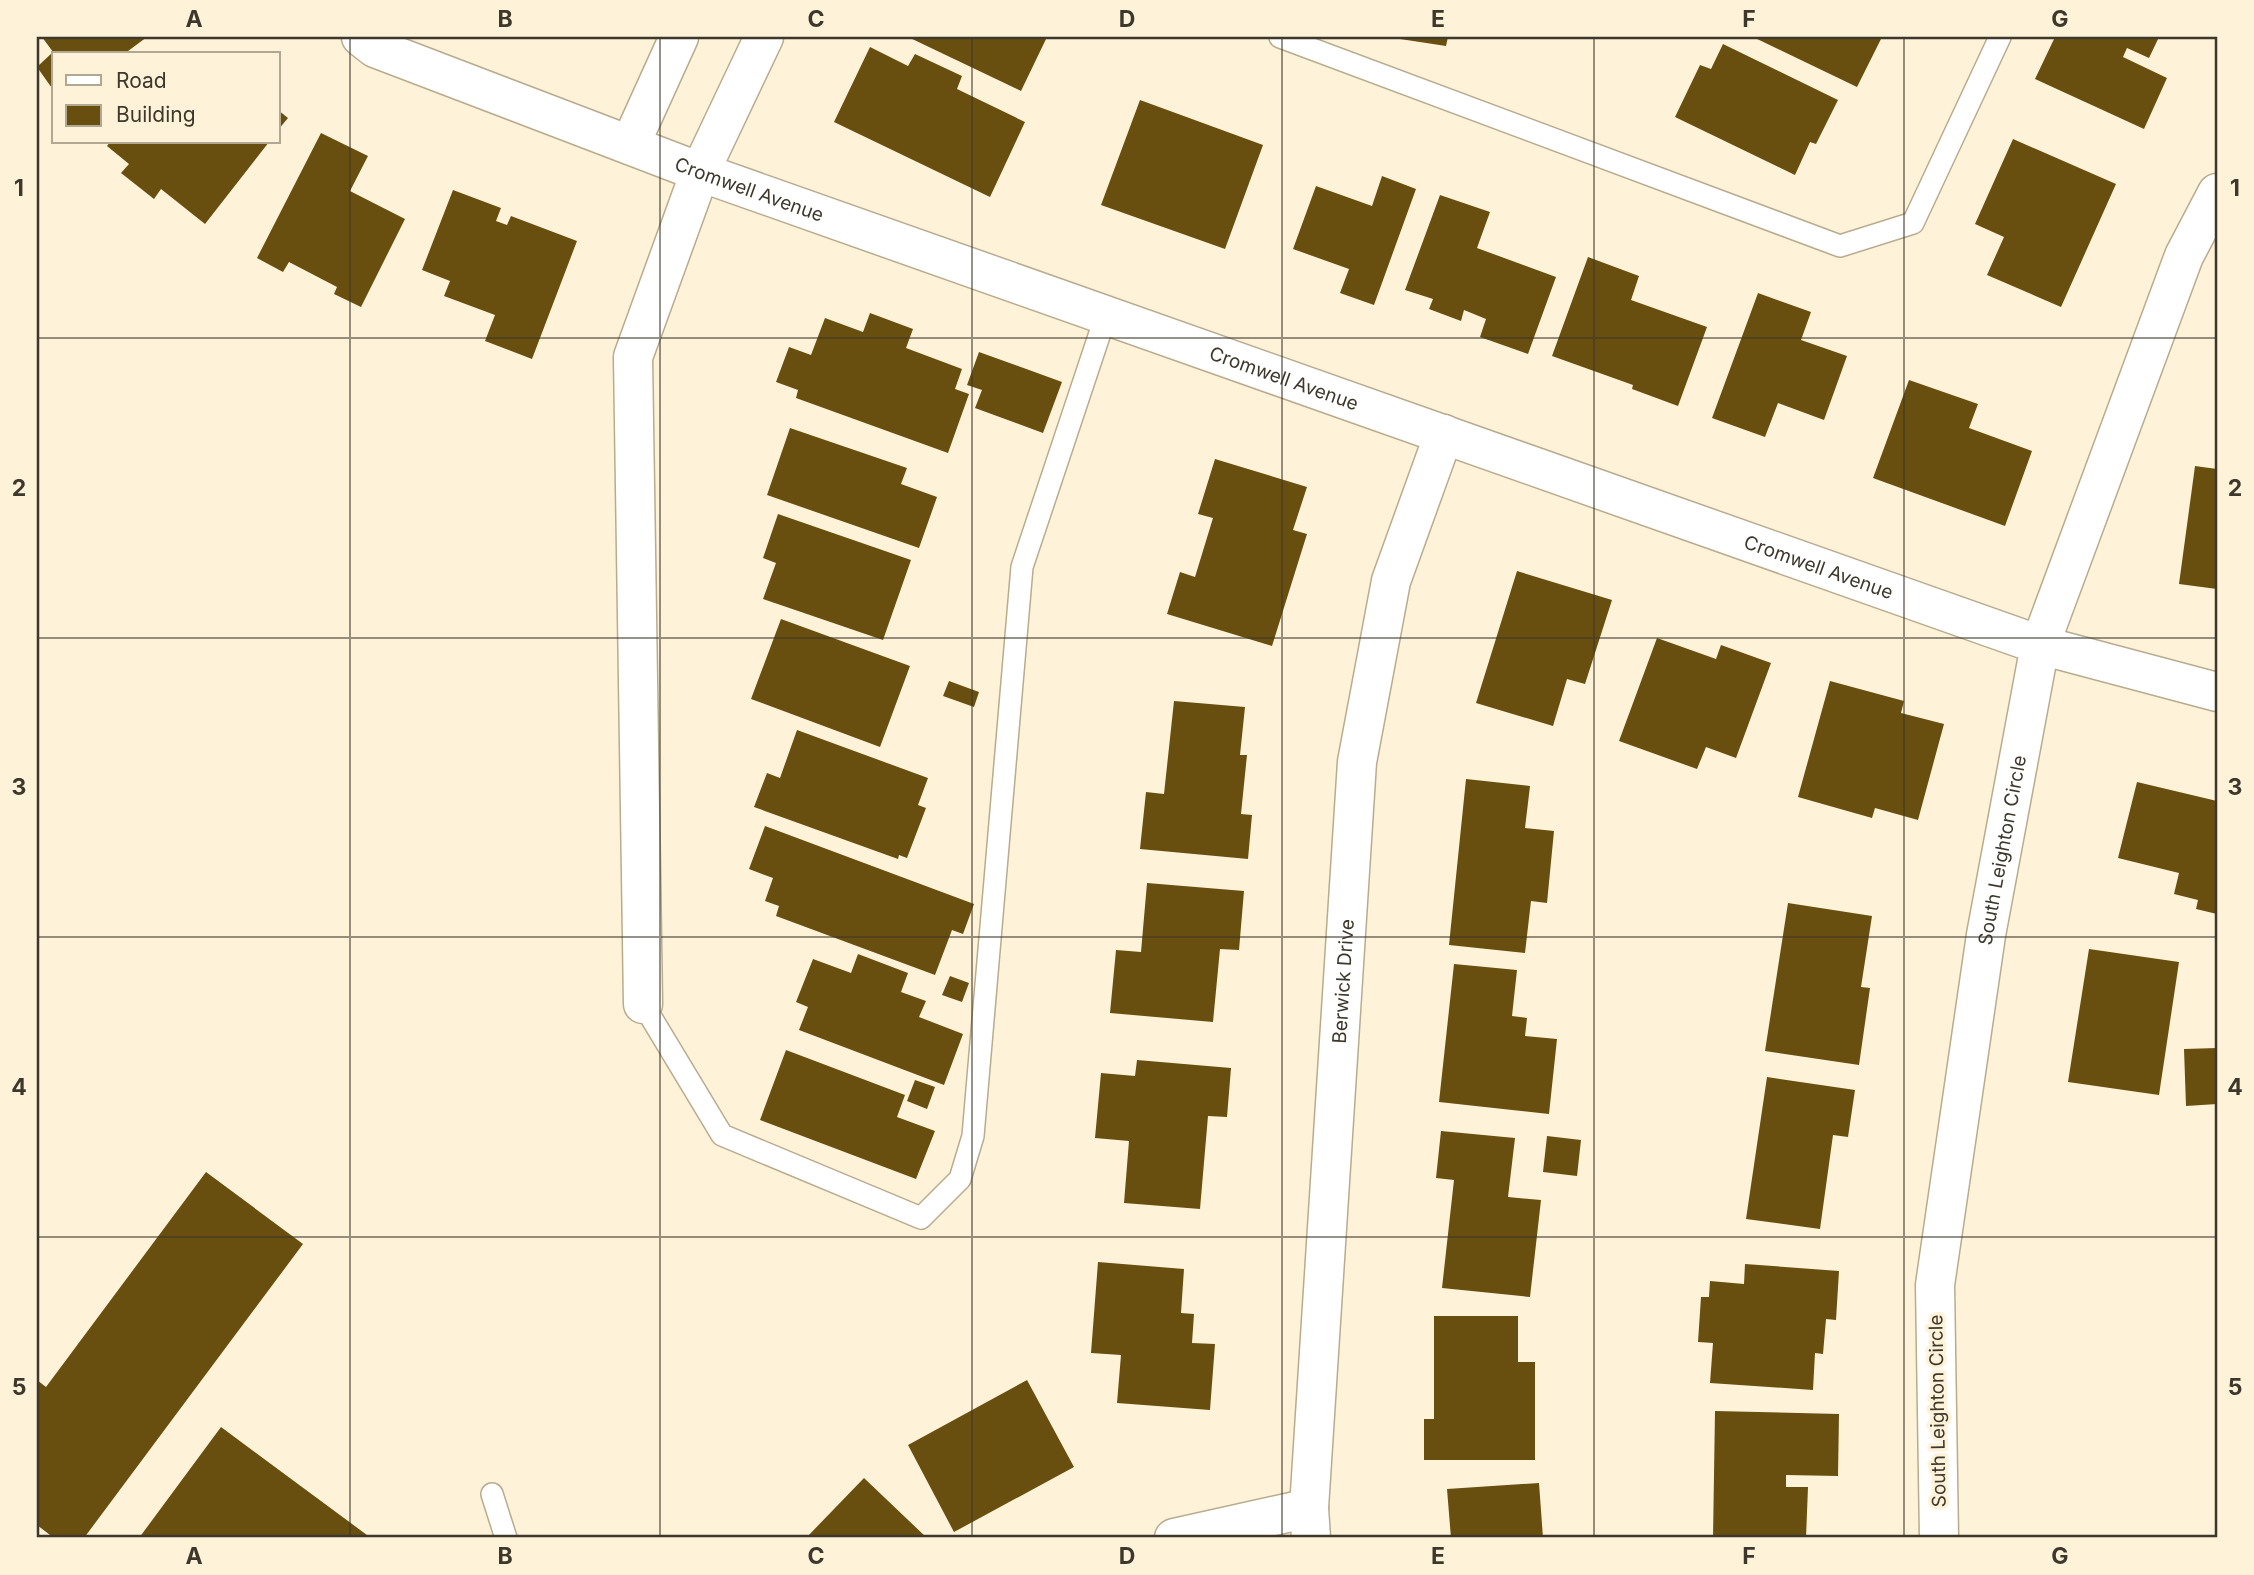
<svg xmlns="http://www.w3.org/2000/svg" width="2254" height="1575" font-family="Inter,sans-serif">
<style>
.building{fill:#694f0f}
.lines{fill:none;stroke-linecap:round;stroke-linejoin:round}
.service-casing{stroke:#b9ab8e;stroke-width:24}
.minor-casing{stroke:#b9ab8e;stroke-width:41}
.service{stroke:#fff;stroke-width:21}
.minor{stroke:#fff;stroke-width:38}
.grid{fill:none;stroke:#3e382c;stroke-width:2;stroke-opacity:0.55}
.labels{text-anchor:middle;stroke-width:7;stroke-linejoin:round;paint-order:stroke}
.street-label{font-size:19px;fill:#3e382c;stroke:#fef2d9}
.neatline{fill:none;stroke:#3e382c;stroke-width:2.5}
.grid-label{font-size:23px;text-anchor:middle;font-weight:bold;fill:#3e382c}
</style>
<rect width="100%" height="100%" fill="#fef2d9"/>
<path class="building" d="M42 37H147L124 54H54V91L37 67 53 52Z
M908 37H1047L1021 91Z
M1387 37H1448L1446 46Z
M1753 37H1882L1857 87Z
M2055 37H2159L2149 58 2127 48 2123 57 2167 78 2144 129 2035 79Z
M1723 44 1838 100 1816 144 1810 142 1795 175 1675 117 1700 65 1711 69Z
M870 47 908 66 915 54 962 76 957 89 1025 122 990 197 834 122Z
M1140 100 1263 145 1225 249 1101 205Z
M278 110 288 118 278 130Z
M321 133 368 156 350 191 405 219 361 307 334 294 337 287 289 262 283 272 257 258Z
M2013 139 2116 184 2061 307 1987 275 2004 237 1975 224Z
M110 142H269L205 224 161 189 154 199 121 173 129 164 107 146Z
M1382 176 1416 189 1374 305 1340 293 1349 269 1293 249 1316 186 1372 206Z
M453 190 501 208 496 221 507 225 511 216 577 241 532 359 485 341 495 315 444 296 450 281 422 270Z
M1440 195 1490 212 1477 248 1556 277 1528 354 1480 337 1486 319 1464 310 1461 321 1429 309 1433 299 1405 290Z
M1588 257 1639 276 1631 300 1707 327 1678 406 1632 389 1633 385 1552 356Z
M1758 293 1811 312 1801 340 1847 356 1824 420 1778 403 1765 437 1712 418Z
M870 313 913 329 906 348 962 369 955 389 969 394 948 453 796 398 798 390 776 382 789 347 811 355 825 318 863 332Z
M979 352 1062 382 1043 433 975 408 982 390 967 385Z
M1909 380 1978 404 1969 428 2032 451 2005 526 1873 478Z
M790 428 907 468 901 484 937 497 919 548 767 495Z
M1215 459 1307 487 1293 530 1307 534 1272 646 1167 614 1180 572 1195 577 1213 518 1198 514Z
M2195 466 2217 469V589L2179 584Z
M778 514 911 560 883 640 763 599 776 563 763 558Z
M1517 571 1612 600 1585 684 1567 679 1553 726 1476 703Z
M781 619 910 666 880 747 751 699Z
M1657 638 1716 659 1721 645 1771 663 1736 758 1706 747 1697 769 1619 741Z
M949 681 979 692 974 707 943 696Z
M1830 681 1904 701 1901 713 1944 724 1918 820 1875 808 1872 818 1798 797Z
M1174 701 1245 707 1240 755H1247L1241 814 1252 815 1248 859 1140 849 1146 792 1164 794Z
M797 730 928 778 918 805 926 808 907 858 899 855 898 859 754 807 767 773 780 778Z
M1466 779 1530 786 1525 828 1554 831 1547 903 1531 901 1525 953 1449 945Z
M2137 782 2217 801V914L2196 909 2198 900 2174 894 2179 873 2118 858Z
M765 826 974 904 963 934 952 930 935 975 776 916 779 906 765 901 773 878 749 869Z
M1147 883 1244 891 1239 950 1220 949 1213 1022 1110 1013 1116 950 1141 952Z
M1788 903 1872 916 1861 987 1870 988 1859 1065 1765 1051Z
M2089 949 2179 962 2159 1095 2068 1082Z
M858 954 908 973 901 992 926 1001 919 1017 963 1034 944 1085 799 1030 808 1007 796 1002 813 959 851 973Z
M1454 964 1517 970 1512 1016 1527 1018 1525 1036 1557 1039 1549 1114 1439 1102Z
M950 976 969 983 962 1002 942 995Z
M2217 1048V1104L2186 1106 2184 1049Z
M786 1050 905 1095 897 1117 935 1131 916 1179 760 1120Z
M1137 1060 1231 1068 1227 1117 1208 1116 1200 1209 1124 1203 1129 1141 1095 1138 1101 1073 1135 1076Z
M1767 1077 1855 1090 1848 1137 1833 1135 1820 1229 1746 1219Z
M915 1080 935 1087 927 1109 907 1101Z
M1441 1131 1515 1138 1508 1197 1541 1200 1530 1297 1442 1288 1454 1180 1436 1178Z
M1547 1136 1581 1140 1577 1176 1543 1172Z
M206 1172 303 1244 84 1538H54L37 1525V1380L46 1387Z
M1098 1262 1184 1269 1181 1313 1194 1314 1192 1343 1215 1344 1210 1410 1117 1403 1121 1355 1091 1353Z
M1745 1264 1839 1271 1836 1320 1826 1319 1823 1354 1815 1353 1813 1390 1710 1383 1713 1343 1698 1342 1701 1297H1709L1710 1281 1744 1284Z
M1434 1316H1518V1362H1535V1460H1424V1419H1434Z
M1027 1380 1074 1467 954 1532 908 1445Z
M1715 1411 1839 1414 1838 1476 1786 1475V1487H1808L1806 1538H1713Z
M221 1427 371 1538H139Z
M864 1478 927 1538H806Z
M1539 1483 1543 1538H1451L1447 1489Z"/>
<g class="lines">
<defs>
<path id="service" d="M1280 37 1840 246 1913 223 2000 37
M643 1004 722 1135 921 1218 960 1179 973 1136 1022 567 1106 315
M492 1494 506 1538"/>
<g id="minor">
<path id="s1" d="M361 37 375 48 700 172 2040 645 2217 692"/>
<path d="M630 145 679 37"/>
<path d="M643 1004 633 357 700 172 764 37"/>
<path d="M1174 1538 1309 1508"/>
<path id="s2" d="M1311 1538 1309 1508 1357 762 1391 581 1444 434"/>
<path id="s3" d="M1939 1538 1935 1285 1986 935 2040 645 2184 256 2217 193"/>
</g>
</defs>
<use href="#service" class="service-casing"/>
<use href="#minor" class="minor-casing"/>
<use href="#service" class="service"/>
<use href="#minor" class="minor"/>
</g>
<path class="grid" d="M350 37V1538M660 37V1538M972 37V1538M1282 37V1538M1594 37V1538M1904 37V1538M37 338H2217M37 638H2217M37 937H2217M37 1237H2217"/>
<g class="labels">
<g class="street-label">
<text dy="7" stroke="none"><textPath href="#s1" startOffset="418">Cromwell Avenue</textPath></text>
<text dy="7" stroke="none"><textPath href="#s1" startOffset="985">Cromwell Avenue</textPath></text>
<text dy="7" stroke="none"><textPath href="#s1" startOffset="1552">Cromwell Avenue</textPath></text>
<text dy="7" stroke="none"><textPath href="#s3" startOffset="693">South Leighton Circle</textPath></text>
<text dy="7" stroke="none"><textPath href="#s2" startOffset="558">Berwick Drive</textPath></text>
<text transform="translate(1937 1411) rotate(-91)" y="7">South Leighton Circle</text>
</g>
</g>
<rect width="2254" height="1575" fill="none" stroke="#fef2d9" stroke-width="77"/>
<rect x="52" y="52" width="228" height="91" fill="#fef2d9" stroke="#b1a894" stroke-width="2"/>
<rect x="66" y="75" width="35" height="10" fill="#ffffff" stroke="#b1a894" stroke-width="2"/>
<text x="116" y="88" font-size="21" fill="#3e382c">Road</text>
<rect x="66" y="105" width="35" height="21" fill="#694f0f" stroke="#b1a894" stroke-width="2"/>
<text x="116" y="122" font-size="21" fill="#3e382c">Building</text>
<rect x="38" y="38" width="2178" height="1498" class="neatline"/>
<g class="grid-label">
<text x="194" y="27">A</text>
<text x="505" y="27">B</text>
<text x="816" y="27">C</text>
<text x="1127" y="27">D</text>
<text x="1438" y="27">E</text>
<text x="1749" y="27">F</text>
<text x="2060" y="27">G</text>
<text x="19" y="196">1</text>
<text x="2235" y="196">1</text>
<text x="19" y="496">2</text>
<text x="2235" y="496">2</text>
<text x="19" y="795">3</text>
<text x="2235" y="795">3</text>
<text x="19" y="1095">4</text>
<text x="2235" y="1095">4</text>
<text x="19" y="1395">5</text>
<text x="2235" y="1395">5</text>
<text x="194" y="1564">A</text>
<text x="505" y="1564">B</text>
<text x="816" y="1564">C</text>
<text x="1127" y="1564">D</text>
<text x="1438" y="1564">E</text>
<text x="1749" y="1564">F</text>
<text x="2060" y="1564">G</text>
</g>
</svg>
